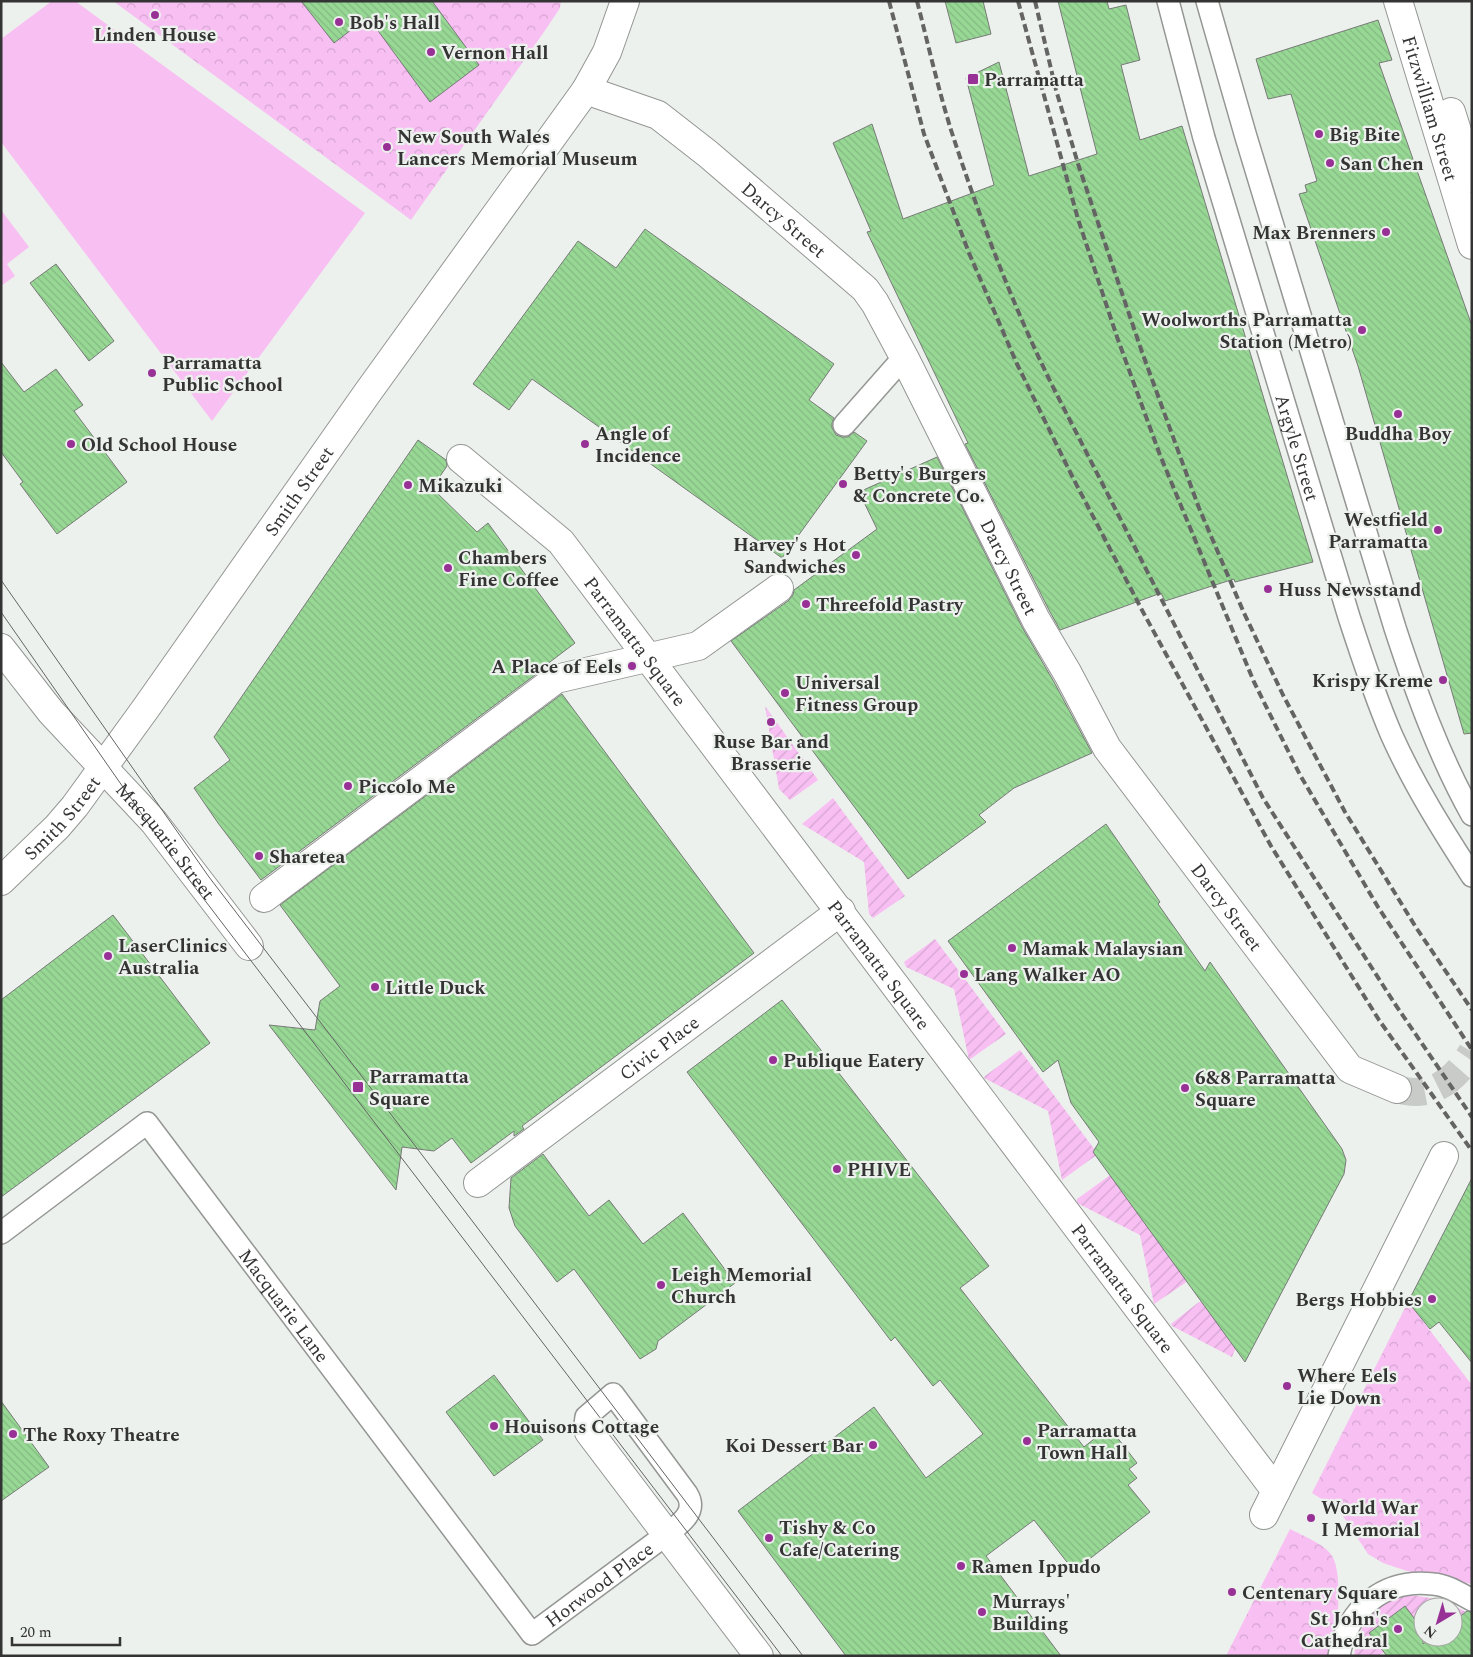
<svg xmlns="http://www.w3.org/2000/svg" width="1473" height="1657" font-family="Spectral,serif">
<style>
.grass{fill:#f8bff3}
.park{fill:url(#park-crowns)}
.garden{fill:url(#garden-furrows)}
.building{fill:url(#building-back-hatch);stroke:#777a77}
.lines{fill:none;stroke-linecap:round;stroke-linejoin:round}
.minor-tunnel{stroke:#c8cbc8;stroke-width:28;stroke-dasharray:28 14;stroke-linecap:butt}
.service-casing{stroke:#939693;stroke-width:24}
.pedestrian-casing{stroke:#939693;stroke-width:30}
.minor-casing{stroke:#939693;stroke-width:30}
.tertiary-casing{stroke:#939693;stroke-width:30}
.service{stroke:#fff;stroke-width:21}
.pedestrian{stroke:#fff;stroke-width:28}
.minor{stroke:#fff;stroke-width:28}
.tertiary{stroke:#fff;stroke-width:28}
.tram{stroke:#636463;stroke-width:1}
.rail{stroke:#636463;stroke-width:4;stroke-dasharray:8 4;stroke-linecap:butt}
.poi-dot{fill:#983196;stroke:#edf1ed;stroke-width:2}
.labels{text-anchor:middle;stroke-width:4.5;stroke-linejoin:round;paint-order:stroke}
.poi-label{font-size:19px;font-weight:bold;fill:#333433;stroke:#edf1ed;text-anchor:start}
.street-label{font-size:19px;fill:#333433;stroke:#edf1ed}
</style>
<defs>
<pattern id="park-crowns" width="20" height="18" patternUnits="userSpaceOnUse" patternTransform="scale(1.25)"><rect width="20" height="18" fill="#f8bff3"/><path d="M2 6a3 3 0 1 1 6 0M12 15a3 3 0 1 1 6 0" fill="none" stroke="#d5a5d1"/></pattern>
<pattern id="garden-furrows" width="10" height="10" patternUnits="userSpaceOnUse" patternTransform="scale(1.25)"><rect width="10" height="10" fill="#f8bff3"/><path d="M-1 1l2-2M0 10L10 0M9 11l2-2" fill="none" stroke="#d5a5d1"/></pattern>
<pattern id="building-back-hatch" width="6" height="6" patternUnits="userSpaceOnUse" patternTransform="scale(1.25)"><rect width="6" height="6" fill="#98d895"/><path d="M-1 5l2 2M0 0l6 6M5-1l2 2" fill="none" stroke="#83ba81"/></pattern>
</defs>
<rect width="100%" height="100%" fill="#edf1ed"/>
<path class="grass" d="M52 1H75L365 213 212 421 1 142V39Z
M1 210 29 247 7 264 15 276 1 286Z"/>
<path class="park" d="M113 1H561L560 8 544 32 411 220Z
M1408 1302 1472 1385V1584L1407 1571 1383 1563 1368 1554 1339 1510 1312 1493Z
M1290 1529C1303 1536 1320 1542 1330 1553 1345 1570 1336 1633 1334 1656H1226Z"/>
<path class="garden" d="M765 706 818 780 790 800 779 789Z
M833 798 905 896 873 918 869 914 864 862 802 824Z
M935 939 1006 1034 969 1060 954 989 906 967 904 962Z
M1020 1050 1098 1154 1062 1180 1048 1111 984 1078 985 1076Z
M1113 1173 1191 1279 1154 1304 1140 1235 1077 1203V1199Z
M1199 1302 1208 1303 1239 1340 1232 1357 1172 1326 1171 1324Z
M1408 1595C1430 1597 1447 1601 1466 1612L1453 1622V1607H1423V1623L1420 1626 1405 1606 1369 1633 1384 1652 1378 1656H1354C1361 1619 1372 1605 1408 1595Z"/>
<path class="building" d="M301 1H432L479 65 430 102 368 17 334 43Z
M945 1H983L991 34 956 43Z
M1058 1H1107L1109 9 1126 5 1140 60 1121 65 1140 140 1182 126 1313 562 1235 582 1234 579 1165 601 1161 593 1060 630 1050 612 965 444 968 443 867 232 871 231 833 143 872 124 903 219 994 185 966 78 999 62 1029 176 1097 154Z
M1378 20 1392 60 1379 63 1472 326V733L1464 734 1358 366 1299 194 1307 192 1305 185 1317 181 1291 94 1268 99 1256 59Z
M645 229 834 364 809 400 834 418 832 423V428L836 435 842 437H848L854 432 867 441 782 558 532 379 509 410 473 384 578 241 616 268Z
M56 264 114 341 89 361 30 283Z
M1 362 24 392 56 369 83 405 74 411 127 482 57 534 20 484 23 482 1 452Z
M418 440 446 460 447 466 432 488 477 532 488 523 575 643 542 668 543 669 261 880 218 823 194 788 230 760 214 737Z
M937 457 1022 627 1054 682 1092 753 1014 788 979 815 986 822 908 879 731 641 788 601 793 595 794 590 877 529 859 492Z
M562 694 754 953 522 1126 524 1129 514 1136V1131L471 1163 452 1138 434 1151 402 1147 396 1190 269 1025 315 1030 320 1001 340 986 280 905Z
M1106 824 1160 902 1158 904 1205 971 1210 962 1342 1149 1346 1160 1344 1174 1245 1362 1093 1152 1099 1142 1071 1103 1058 1060 1043 1072 948 941Z
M113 915 210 1043 1 1197V1000Z
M782 1000 989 1266 960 1288 1084 1447 1109 1427 1137 1463 1129 1469 1137 1478 1128 1485 1150 1512 1074 1571 1034 1520 986 1556 1061 1656H846L738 1511 874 1407 926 1478 983 1434 940 1380 933 1386 895 1337 891 1341 687 1072Z
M543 1154 589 1216 609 1200 643 1244 683 1213 735 1283 658 1341 656 1349 640 1359 574 1269 557 1282 515 1226 509 1208 511 1178Z
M1472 1178V1363L1439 1322 1430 1329 1408 1302Z
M494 1375 543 1440 494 1476 446 1412Z
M1 1401 49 1467 1 1501Z
M1405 1606 1423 1630V1644L1433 1637H1453V1622L1467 1611 1472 1612V1656H1387L1369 1633Z"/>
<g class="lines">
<path class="minor-tunnel" d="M1397 1089C1431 1100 1455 1080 1472 1052"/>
<defs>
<g id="service">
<path id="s1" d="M1168 1 1204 138 1349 617C1362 657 1375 697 1392 736 1414 785 1443 831 1472 876"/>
<path d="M1207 1 1246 137 1395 628C1416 692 1439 756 1472 815"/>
<path d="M844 425 904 357"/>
<path id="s2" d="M1 1233 147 1123 532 1634 667 1534C680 1524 698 1512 687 1494L613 1394 586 1417 585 1425 589 1432"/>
<path d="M1339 1656C1347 1609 1384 1578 1433 1584 1447 1585 1459 1593 1472 1600"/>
</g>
<g id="pedestrian">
<path id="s3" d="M461 459 561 542 1276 1491"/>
<path d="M264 898 556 679 698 646 779 588"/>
<path id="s4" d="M478 1183 841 911"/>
<path d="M1264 1515 1444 1156"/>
</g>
<g id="minor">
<path id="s5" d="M586 90 658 115 708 154 865 289 875 303 904 357 1036 620 1068 674 1107 748 1350 1069 1397 1089"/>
<path id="s6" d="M1 648 51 712 154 822 249 946"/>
<path d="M589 1432 759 1656"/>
</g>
<g id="tertiary">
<path id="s7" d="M1398 1 1472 245"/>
<path d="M1451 112 1472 178"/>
<path id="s8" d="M1 881 57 827 75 806 146 708 368 392 586 90 607 52 625 1"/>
</g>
</defs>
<use href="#service" class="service-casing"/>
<use href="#pedestrian" class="pedestrian-casing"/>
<use href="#minor" class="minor-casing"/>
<use href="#tertiary" class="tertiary-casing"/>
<use href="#service" class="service"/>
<use href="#pedestrian" class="pedestrian"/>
<use href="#minor" class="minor"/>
<use href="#tertiary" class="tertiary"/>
<path class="tram" d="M1 580 209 877 416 1147 803 1656
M1 612 171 856 782 1656"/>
<path class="rail" d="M889 1 924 134 969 253 1017 364 1074 480 1143 612 1271 846 1379 1020 1472 1151
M917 1C928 44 938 88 951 130 980 219 1013 307 1055 391L1263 798 1395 1004 1472 1117
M1018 1 1078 219 1117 337 1160 455 1254 682 1300 775 1378 907 1472 1050
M1035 1 1056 90 1079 167 1142 352 1199 508 1244 613 1283 695 1345 812 1417 929 1472 1010"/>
</g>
<g class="poi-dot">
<circle cx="155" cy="15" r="5"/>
<circle cx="339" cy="22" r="5"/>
<circle cx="431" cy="52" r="5"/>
<rect x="967" y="73" width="12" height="12" rx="2.5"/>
<circle cx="1319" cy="134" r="5"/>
<circle cx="387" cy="147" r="5"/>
<circle cx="1330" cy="163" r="5"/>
<circle cx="1386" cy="232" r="5"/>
<circle cx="1362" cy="330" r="5"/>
<circle cx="152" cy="373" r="5"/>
<circle cx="1398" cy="414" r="5"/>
<circle cx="71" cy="444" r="5"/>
<circle cx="585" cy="444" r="5"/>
<circle cx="843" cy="484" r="5"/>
<circle cx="408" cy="485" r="5"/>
<circle cx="1438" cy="530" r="5"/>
<circle cx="856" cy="555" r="5"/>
<circle cx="448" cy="568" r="5"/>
<circle cx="1268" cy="589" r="5"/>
<circle cx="806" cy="604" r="5"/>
<circle cx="632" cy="666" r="5"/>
<circle cx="1443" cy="680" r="5"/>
<circle cx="785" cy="693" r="5"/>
<circle cx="771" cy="722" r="5"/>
<circle cx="348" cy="786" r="5"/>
<circle cx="259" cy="856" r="5"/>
<circle cx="1012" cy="948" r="5"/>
<circle cx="108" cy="956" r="5"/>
<circle cx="964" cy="974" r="5"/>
<circle cx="375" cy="987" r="5"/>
<circle cx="773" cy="1060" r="5"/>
<rect x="352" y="1081" width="12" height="12" rx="2.5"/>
<circle cx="1185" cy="1088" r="5"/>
<circle cx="837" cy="1169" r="5"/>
<circle cx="661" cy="1285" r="5"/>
<circle cx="1432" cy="1299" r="5"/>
<circle cx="1287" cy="1386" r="5"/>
<circle cx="494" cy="1426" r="5"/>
<circle cx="13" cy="1434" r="5"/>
<circle cx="1027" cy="1441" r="5"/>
<circle cx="873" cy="1445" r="5"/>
<circle cx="1311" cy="1518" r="5"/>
<circle cx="769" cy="1538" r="5"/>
<circle cx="961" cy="1566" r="5"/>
<circle cx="1232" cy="1592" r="5"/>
<circle cx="982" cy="1612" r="5"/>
<circle cx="1398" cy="1629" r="5"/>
</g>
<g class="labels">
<g class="poi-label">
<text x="349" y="29">Bob's Hall</text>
<text x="155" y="41" text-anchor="middle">Linden House</text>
<text x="441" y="59">Vernon Hall</text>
<text x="984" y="86">Parramatta</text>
<text x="1329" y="141">Big Bite</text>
<text x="397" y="143">New South Wales<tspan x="397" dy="22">Lancers Memorial Museum</tspan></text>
<text x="1340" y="170">San Chen</text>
<text x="1376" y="239" text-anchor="end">Max Brenners</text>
<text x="1352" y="326" text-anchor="end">Woolworths Parramatta<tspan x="1352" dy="22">Station (Metro)</tspan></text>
<text x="162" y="369">Parramatta<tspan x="162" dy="22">Public School</tspan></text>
<text x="595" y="440">Angle of<tspan x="595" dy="22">Incidence</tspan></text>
<text x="1398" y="440" text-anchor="middle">Buddha Boy</text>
<text x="81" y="451">Old School House</text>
<text x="853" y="480">Betty's Burgers<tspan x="853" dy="22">&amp; Concrete Co.</tspan></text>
<text x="418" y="492">Mikazuki</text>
<text x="1428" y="526" text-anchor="end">Westfield<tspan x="1428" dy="22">Parramatta</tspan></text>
<text x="846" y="551" text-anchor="end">Harvey's Hot<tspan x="846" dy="22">Sandwiches</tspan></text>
<text x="458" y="564">Chambers<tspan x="458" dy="22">Fine Coffee</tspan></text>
<text x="1278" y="596">Huss Newsstand</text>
<text x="816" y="611">Threefold Pastry</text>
<text x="622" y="673" text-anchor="end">A Place of Eels</text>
<text x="1433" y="687" text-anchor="end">Krispy Kreme</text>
<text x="795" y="689">Universal<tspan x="795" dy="22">Fitness Group</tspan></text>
<text x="771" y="748" text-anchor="middle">Ruse Bar and<tspan x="771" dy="22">Brasserie</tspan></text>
<text x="358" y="793">Piccolo Me</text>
<text x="269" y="863">Sharetea</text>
<text x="118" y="952">LaserClinics<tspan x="118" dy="22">Australia</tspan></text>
<text x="1022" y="955">Mamak Malaysian</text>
<text x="974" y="981">Lang Walker AO</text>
<text x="385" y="994">Little Duck</text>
<text x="783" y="1067">Publique Eatery</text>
<text x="369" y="1083">Parramatta<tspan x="369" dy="22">Square</tspan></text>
<text x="1195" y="1084">6&amp;8 Parramatta<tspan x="1195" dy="22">Square</tspan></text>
<text x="847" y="1176">PHIVE</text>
<text x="671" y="1281">Leigh Memorial<tspan x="671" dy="22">Church</tspan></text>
<text x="1422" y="1306" text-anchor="end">Bergs Hobbies</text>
<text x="1297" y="1382">Where Eels<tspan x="1297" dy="22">Lie Down</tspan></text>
<text x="504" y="1433">Houisons Cottage</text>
<text x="1037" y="1437">Parramatta<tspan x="1037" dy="22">Town Hall</tspan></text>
<text x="23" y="1441">The Roxy Theatre</text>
<text x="863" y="1452" text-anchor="end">Koi Dessert Bar</text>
<text x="1321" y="1514">World War<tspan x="1321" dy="22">I Memorial</tspan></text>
<text x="779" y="1534">Tishy &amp; Co<tspan x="779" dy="22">Cafe/Catering</tspan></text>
<text x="971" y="1573">Ramen Ippudo</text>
<text x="1242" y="1599">Centenary Square</text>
<text x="992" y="1608">Murrays'<tspan x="992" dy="22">Building</tspan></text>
<text x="1388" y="1625" text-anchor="end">St John's<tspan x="1388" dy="22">Cathedral</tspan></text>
</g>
<g class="street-label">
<text dy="7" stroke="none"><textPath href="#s7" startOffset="112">Fitzwilliam Street</textPath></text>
<text dy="7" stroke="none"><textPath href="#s5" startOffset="240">Darcy Street</textPath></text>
<text dy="7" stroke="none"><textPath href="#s1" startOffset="465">Argyle Street</textPath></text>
<text dy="7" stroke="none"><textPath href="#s8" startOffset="492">Smith Street</textPath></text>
<text dy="7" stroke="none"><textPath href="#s5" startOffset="660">Darcy Street</textPath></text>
<text dy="7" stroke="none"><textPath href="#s3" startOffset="254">Parramatta Square</textPath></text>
<text dy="7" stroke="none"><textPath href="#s8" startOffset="88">Smith Street</textPath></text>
<text dy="7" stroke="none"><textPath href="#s6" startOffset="254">Macquarie Street</textPath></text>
<text dy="7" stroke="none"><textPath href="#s5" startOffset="1065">Darcy Street</textPath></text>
<text dy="7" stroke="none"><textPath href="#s3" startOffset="659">Parramatta Square</textPath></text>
<text dy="7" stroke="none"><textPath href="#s4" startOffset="226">Civic Place</textPath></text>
<text dy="7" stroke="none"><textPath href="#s3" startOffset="1064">Parramatta Square</textPath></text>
<text dy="7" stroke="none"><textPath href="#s2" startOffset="411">Macquarie Lane</textPath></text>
<text dy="7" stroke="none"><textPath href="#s2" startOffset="906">Horwood Place</textPath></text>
</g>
</g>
<rect width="1473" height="1657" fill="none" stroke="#333433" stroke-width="5"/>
<g transform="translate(1438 1622) rotate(218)"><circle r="24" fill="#edf1ed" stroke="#a3a5a3"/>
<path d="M0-4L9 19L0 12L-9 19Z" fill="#983196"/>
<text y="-8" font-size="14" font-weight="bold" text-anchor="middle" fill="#333433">N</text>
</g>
<path d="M12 1637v8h108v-8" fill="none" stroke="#333433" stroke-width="2.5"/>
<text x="20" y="1637" font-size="15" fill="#333433" stroke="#edf1ed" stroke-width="4" paint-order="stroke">20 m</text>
</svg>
